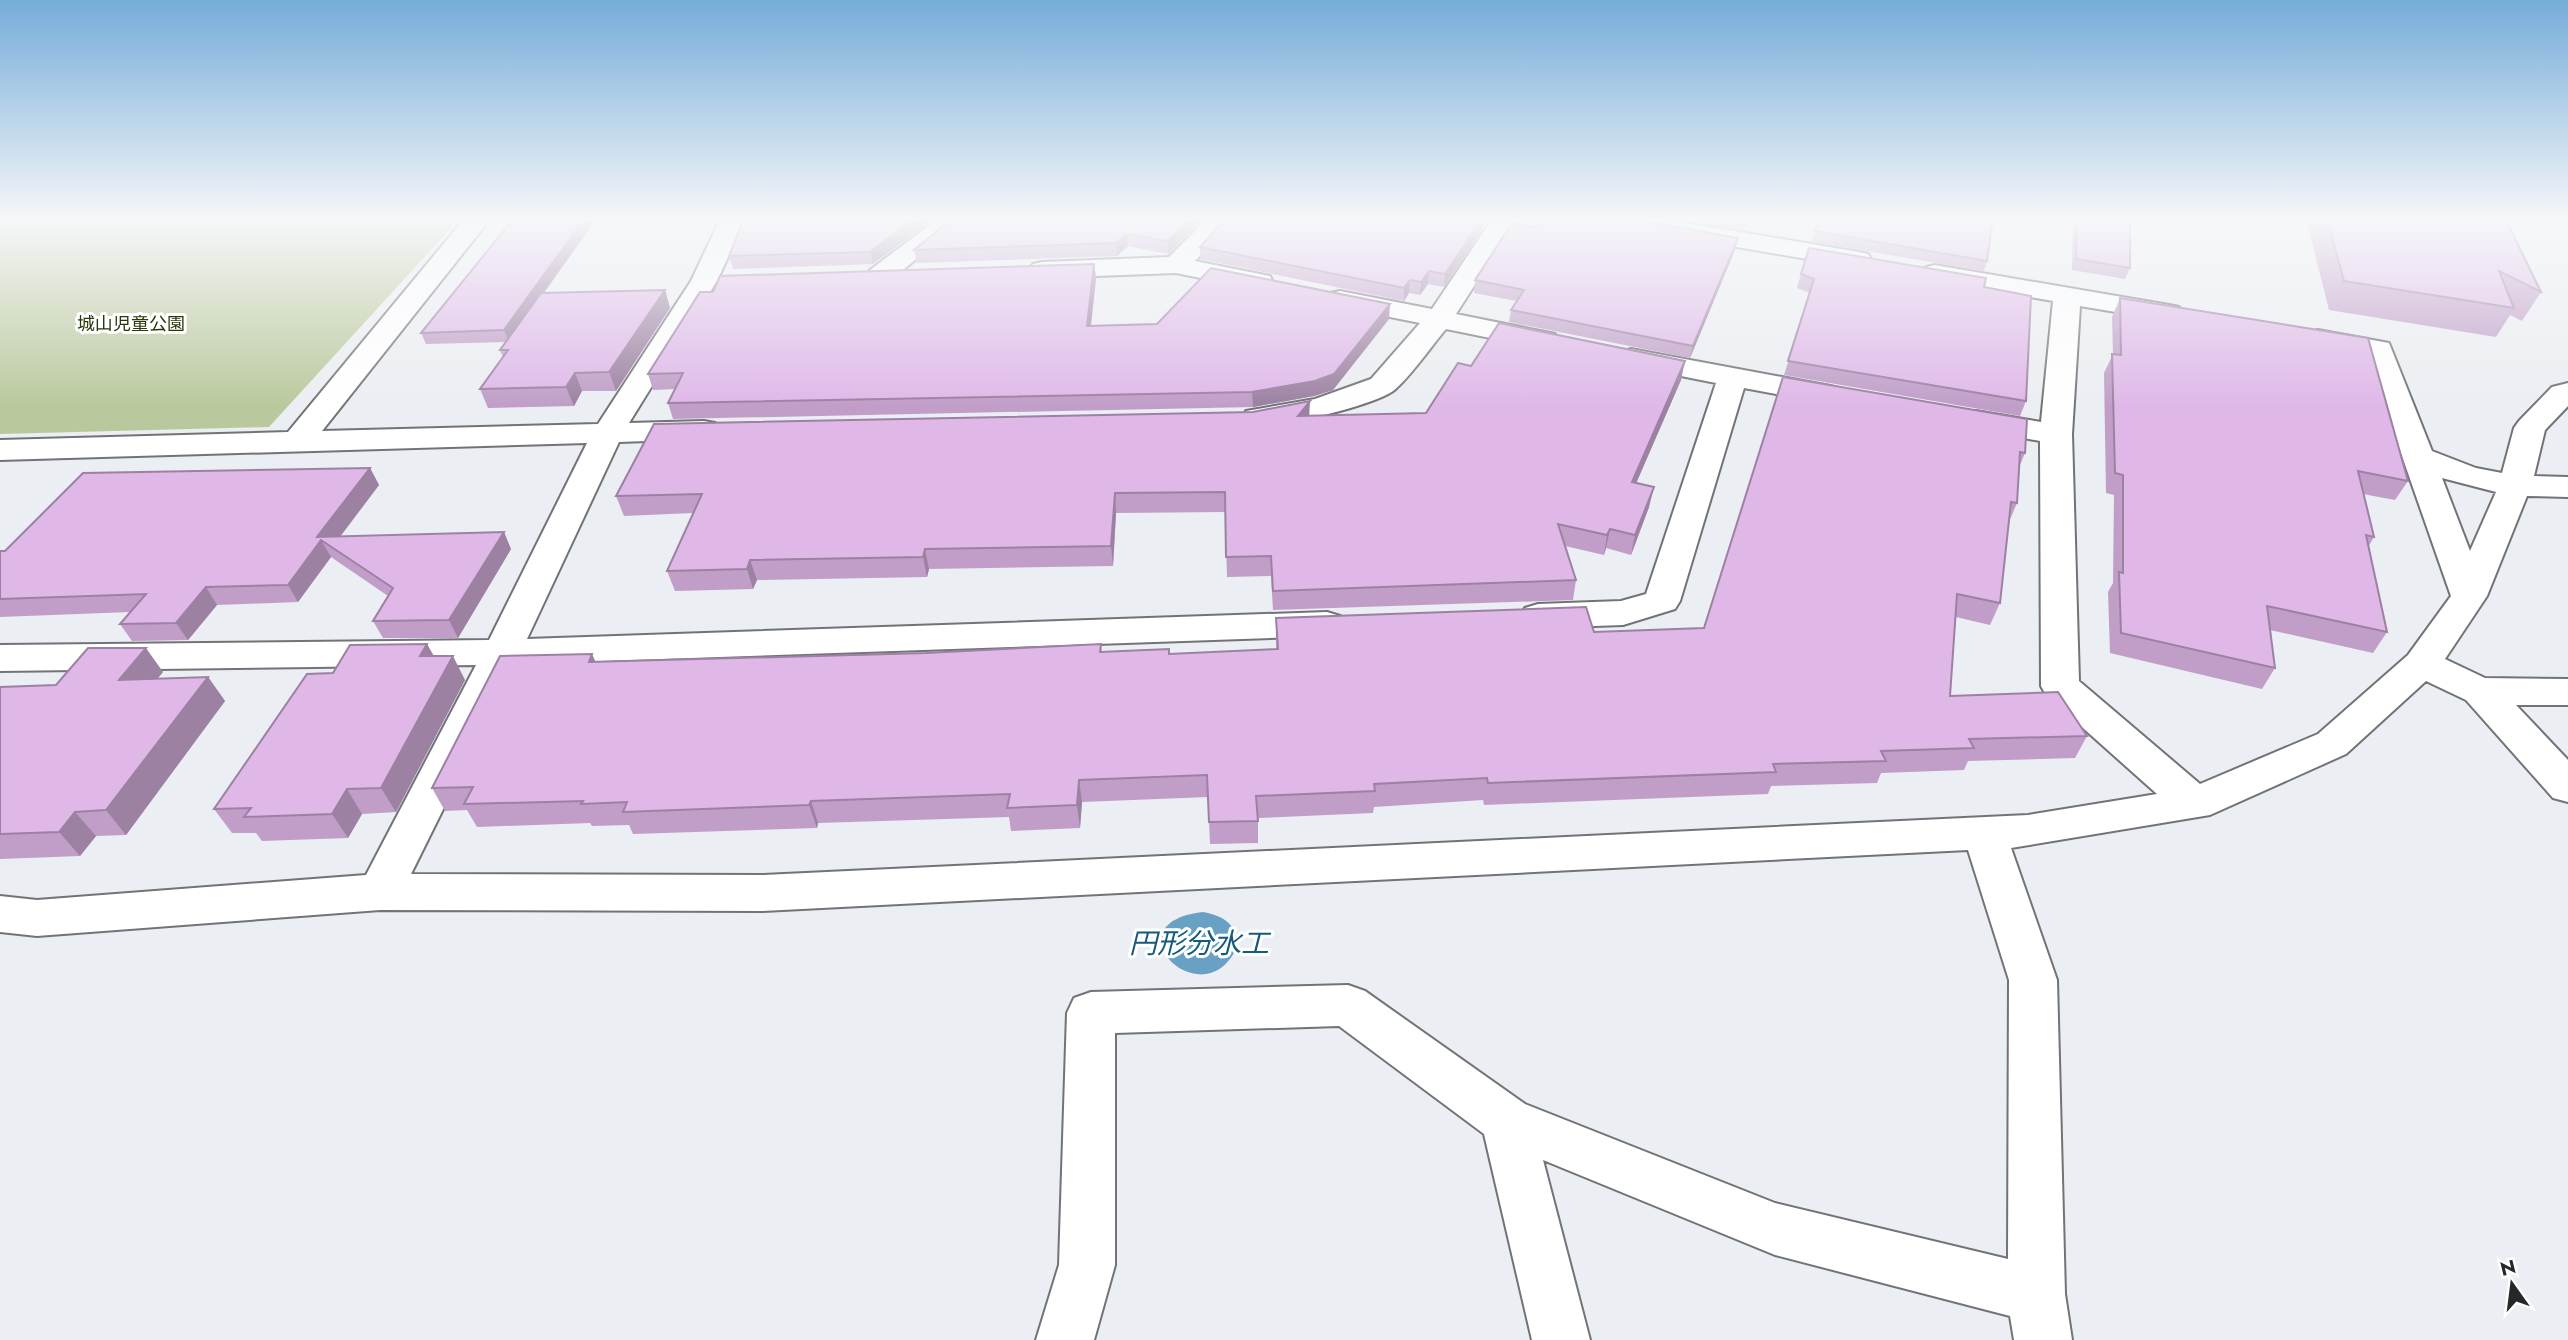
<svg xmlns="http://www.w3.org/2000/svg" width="2568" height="1340" font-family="Jost,'Noto Sans JP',sans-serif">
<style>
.green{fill:#bac99d}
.water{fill:#68a1c3}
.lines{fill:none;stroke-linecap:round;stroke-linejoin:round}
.minor-casing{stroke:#717377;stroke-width:4}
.minor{fill:#fff;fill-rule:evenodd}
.wall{fill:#c09ec8}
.shaded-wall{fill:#9c81a2}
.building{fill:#dfb8e8;stroke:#9c81a2;stroke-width:2}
.labels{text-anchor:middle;stroke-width:6;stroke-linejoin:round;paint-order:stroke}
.far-park-label{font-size:18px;fill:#2b360c;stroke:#fff}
.near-water-label{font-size:28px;font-style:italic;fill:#145a7d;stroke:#fff}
</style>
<rect width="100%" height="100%" fill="#ebeef2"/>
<path class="green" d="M10 218H460L269 427 0 434V224Z"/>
<path class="water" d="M1203 912C1224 916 1237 924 1237 947 1203 1021 1106 923 1203 912Z"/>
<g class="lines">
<defs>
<path id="minor" d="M465 218H491L322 431 598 424 691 281 721 218H746L717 281 629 423 704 421 715 423 720 430 715 437 704 439 619 442 527 639 1327 612 1340 616 1346 624 1340 632 1327 636 515 664 411 874 763 875 2028 815 2157 794 2046 695 2041 686 2040 441 1965 427 1960 420 1965 413 1976 411 2041 422 2053 301 1926 279 1922 273 1926 267 1935 265 2169 305 2179 307 2183 313 2179 319 2169 321 2080 306 2072 434 2079 681 2200 784 2318 734 2408 655 2451 596 2367 356 2308 345 2304 339 2308 333 2318 330 2389 343 2432 451 2476 468 2502 473 2514 428 2519 421 2552 387 2568 383V406L2545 430 2534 476 2568 477V497L2527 496 2487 596 2445 659 2485 678 2568 679V705H2516L2568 760V802L2553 798 2466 700 2426 681 2346 754 2210 815 2011 848 2057 980 2065 1294 2072 1340H2014L2010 1316 1775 1255 1543 1160 1590 1340H1532L1484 1134 1339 1026 1115 1033V1265L1094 1340H1036L1059 1265 1067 1013 1074 998 1091 992 1348 985 1365 991 1525 1104 1775 1203 2008 1259 2009 980 1968 850 763 911 380 910 37 936 0 932V896L37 900 366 875 476 665 0 671V645L489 640 587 443 0 460V440L288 432ZM2442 478 2496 492 2470 551Z
M939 218H967L888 282 879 284 870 282 866 276 870 270Z
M1208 218H1235L1195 261 1270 276 1273 282 1270 288 1260 290 1176 273 1042 278 1033 276 1029 270 1033 264 1042 262 1169 257Z
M1493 218H1518L1456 314 1555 334 1559 340 1555 346 1545 349 1446 329C1433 344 1407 381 1393 391 1372 406 1270 431 1246 425L1242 418 1246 411 1315 399 1371 379 1420 323 1330 305 1326 299 1330 293 1340 291 1432 309Z
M1597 218H1657L1859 252 1868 254 1872 260 1868 266 1859 268 1609 225 1600 223Z
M1631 349 1830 386 1841 389 1845 395 1841 401 1830 404 1744 388 1680 601 1675 609 1623 625 1538 628 1525 624 1520 616 1525 608 1538 604 1621 601 1646 594 1716 383 1621 364 1616 358 1621 352Z"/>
</defs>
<use href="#minor" class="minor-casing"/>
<use href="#minor" class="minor"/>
</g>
<path class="wall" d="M935 218 873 264 733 269 729 256Z
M953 218H1204L1168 254 1128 246 1117 256 917 263 914 250Z
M1483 218 1482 230 1444 287 1428 284 1420 295 1409 293 1404 301 1200 259V247Z
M1674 218H1748L1743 230Z
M1819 218 1987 261 1984 271 1812 242Z
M2073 218H2130V268L2125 279 2072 270Z
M2306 218H2505L2541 292 2522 321 2510 315 2496 337 2329 310Z
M1537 228 1738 238 1735 250 1690 358 1509 322 1511 310 1517 301 1474 293 1475 280Z
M1094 264 1096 278 1091 326 1389 319 1333 390 1314 396 1253 407 673 419 668 403 675 389 653 390 648 374 713 292Z
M1801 274 1984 287 2026 401 2020 416 1784 375 1810 293 1797 288Z
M665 290 670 308 616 391H582L574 406 488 408 480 389 503 357 500 350 506 342 426 344 421 333 543 293Z
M2120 298 2408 481 2395 500 2363 494 2374 537 2368 547 2387 632 2373 653 2270 630 2275 668 2262 689 2110 653 2108 592 2113 583 2114 495 2106 493 2104 373 2113 354 2112 317Z
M1471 366 1681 380 1636 483 1649 507 1631 555 1606 548 1604 555 1565 546 1576 580 1573 600 1273 610 1271 576 1227 577 1225 512 1116 513 1113 566 929 569 927 577 757 580 753 589 675 591 667 571 693 513 624 516 616 496 1310 416 1426 413Z
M1783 377 2025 453 2020 465 2017 503 2008 524 2000 603 1990 625 1956 617 1950 696 2087 736 2075 758 1968 761 1964 770 1881 773 1877 783 1771 786 1768 794 1484 805 1483 800 1374 807 1373 813 1258 818V843L1210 844 1208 797 1082 802 1080 828 1011 831 1009 817 818 823 817 828 633 834 629 825 592 826 590 823 477 827 467 810 445 811 432 788 596 662 926 653 1101 644 1102 652 1169 649 1170 654 1276 649V618L1594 632 1704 628Z
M370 468 379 485 340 537 511 549 458 638H383L373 621 388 596 331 557 298 602 217 605 188 640 132 641 120 624 130 612 0 617V551H5Z
M427 644 434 656 465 680 396 812 362 814 348 838 262 841 256 833H232L214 809 333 673Z
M163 672 157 679 208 677 225 701 126 835 96 836 80 856 0 859V687L56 685Z"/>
<path class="shaded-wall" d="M585 218H597L509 342 504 330Z
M916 218H935L873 264 870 252Z
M1191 218H1204L1168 254V241Z
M1483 218 1482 230 1444 287 1445 274Z
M1127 234 1128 246 1117 256 1116 243Z
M1738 238 1735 250 1690 358 1693 346Z
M1094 264 1096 278 1089 341 1087 326Z
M1429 271 1428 284 1420 295 1421 282Z
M1410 280 1409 293 1404 301V288Z
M665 290 670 308 616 391 609 372Z
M1390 304 1389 319 1333 390 1314 396 1253 407 1252 392Z
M1685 361 1681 380 1628 502 1632 482Z
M575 373 582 391 574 406 566 387Z
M1310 401 1309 420 1298 416Z
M370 468 379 485 332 547 321 540 331 557 298 602 288 585 317 537Z
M1654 487 1649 507 1631 555 1635 535Z
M1115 493 1116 513 1113 566 1111 546Z
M1610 529 1606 548 1604 555 1607 535Z
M504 532 511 549 458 638 449 620Z
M925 549 929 569 927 577 923 557Z
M750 560 757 580 753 589 747 569Z
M206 587 217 605 188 640 176 623Z
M427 644 440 668 420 656Z
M146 648 163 672 136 704 119 680Z
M592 654 602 676 589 662Z
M453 656 465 680 396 812 381 788Z
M208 677 225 701 126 835 106 810Z
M1079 780 1082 802 1080 828 1077 805Z
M347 789 362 814 348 838 332 814Z
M811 801 818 823 817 828 809 805Z
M75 812 96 836 80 856 59 832Z"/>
<path class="building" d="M514 218H585L504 330 421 333Z
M744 218H916L870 252 729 256Z
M953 218H1191L1168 241 1127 234 1116 243 914 250Z
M1226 218H1482L1445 274 1429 271 1421 282 1410 280 1404 288 1200 247Z
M1543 218H1627L1738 238 1693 346 1511 310 1524 290 1475 280 1512 223 1537 228Z
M1819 218H1993L1987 261 1815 231Z
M2077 218H2130V268L2076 259Z
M2327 218H2505L2541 292 2499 271 2514 308 2344 281Z
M1809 248 1986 278 1984 287 2031 296 2026 401 1788 361 1814 279 1801 274Z
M1094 264 1087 326 1157 324 1211 268 1390 304 1334 374 1315 381 1252 392 668 403 683 373 648 374 700 292H713L720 276Z
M665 290 609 372 575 373 566 387 480 389 508 350H500L541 293Z
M2120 298 2368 338 2408 481 2358 471 2374 537 2366 535 2387 632 2267 606 2275 668 2121 633 2119 572 2123 573V475L2115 473 2112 354 2121 355Z
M1499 323 1685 361 1632 482 1654 487 1635 535 1610 529 1607 535 1558 524 1576 580 1273 591 1271 556 1226 557 1225 492 1115 493 1111 546 925 549 923 557 750 560 747 569 667 571 702 494 616 496 654 424 1253 412 1310 401 1298 416 1426 413 1458 363 1471 366Z
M1783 377 2027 419 2025 453 2020 452 2017 503 2011 502 2000 603 1957 594 1950 696 2058 692 2087 736 1969 739 1974 748 1881 751 1886 761 1773 764 1776 772 1488 783 1487 778 1374 784 1375 791 1256 796 1258 821 1209 822 1207 775 1079 780 1077 805 1007 808 1010 794 811 801 809 805 623 812 627 802 581 804 583 801 464 804 473 787 432 788 500 656 592 654 589 662 926 653 1101 644 1100 652 1169 649V654L1278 649 1276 618 1586 607 1594 632 1704 628Z
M370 468 317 537 504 532 449 620 373 621 393 588 321 540 288 585 206 587 176 623 120 624 146 594 0 599V551H5L83 473Z
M427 644 420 656H453L381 788 347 789 332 814 244 817 251 808 214 809 307 674 333 673 350 645Z
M88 648H146L119 680 208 677 106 810 75 812 59 832 0 834V687L56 685Z"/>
<linearGradient id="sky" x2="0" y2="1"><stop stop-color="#75acd9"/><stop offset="0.54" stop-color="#f6f7f9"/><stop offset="1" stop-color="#f6f7f9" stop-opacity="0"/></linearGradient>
<rect width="2568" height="406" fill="url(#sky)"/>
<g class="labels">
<g class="far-park-label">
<text x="131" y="330">城山児童公園</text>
</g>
<g class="near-water-label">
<text x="1199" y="953">円形分水工</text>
</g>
</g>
<g transform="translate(2512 1284) rotate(346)" stroke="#ffffff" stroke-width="5" paint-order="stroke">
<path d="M0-5L12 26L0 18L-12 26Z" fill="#262729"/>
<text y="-10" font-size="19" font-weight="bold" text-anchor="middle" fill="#262729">N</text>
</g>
</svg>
